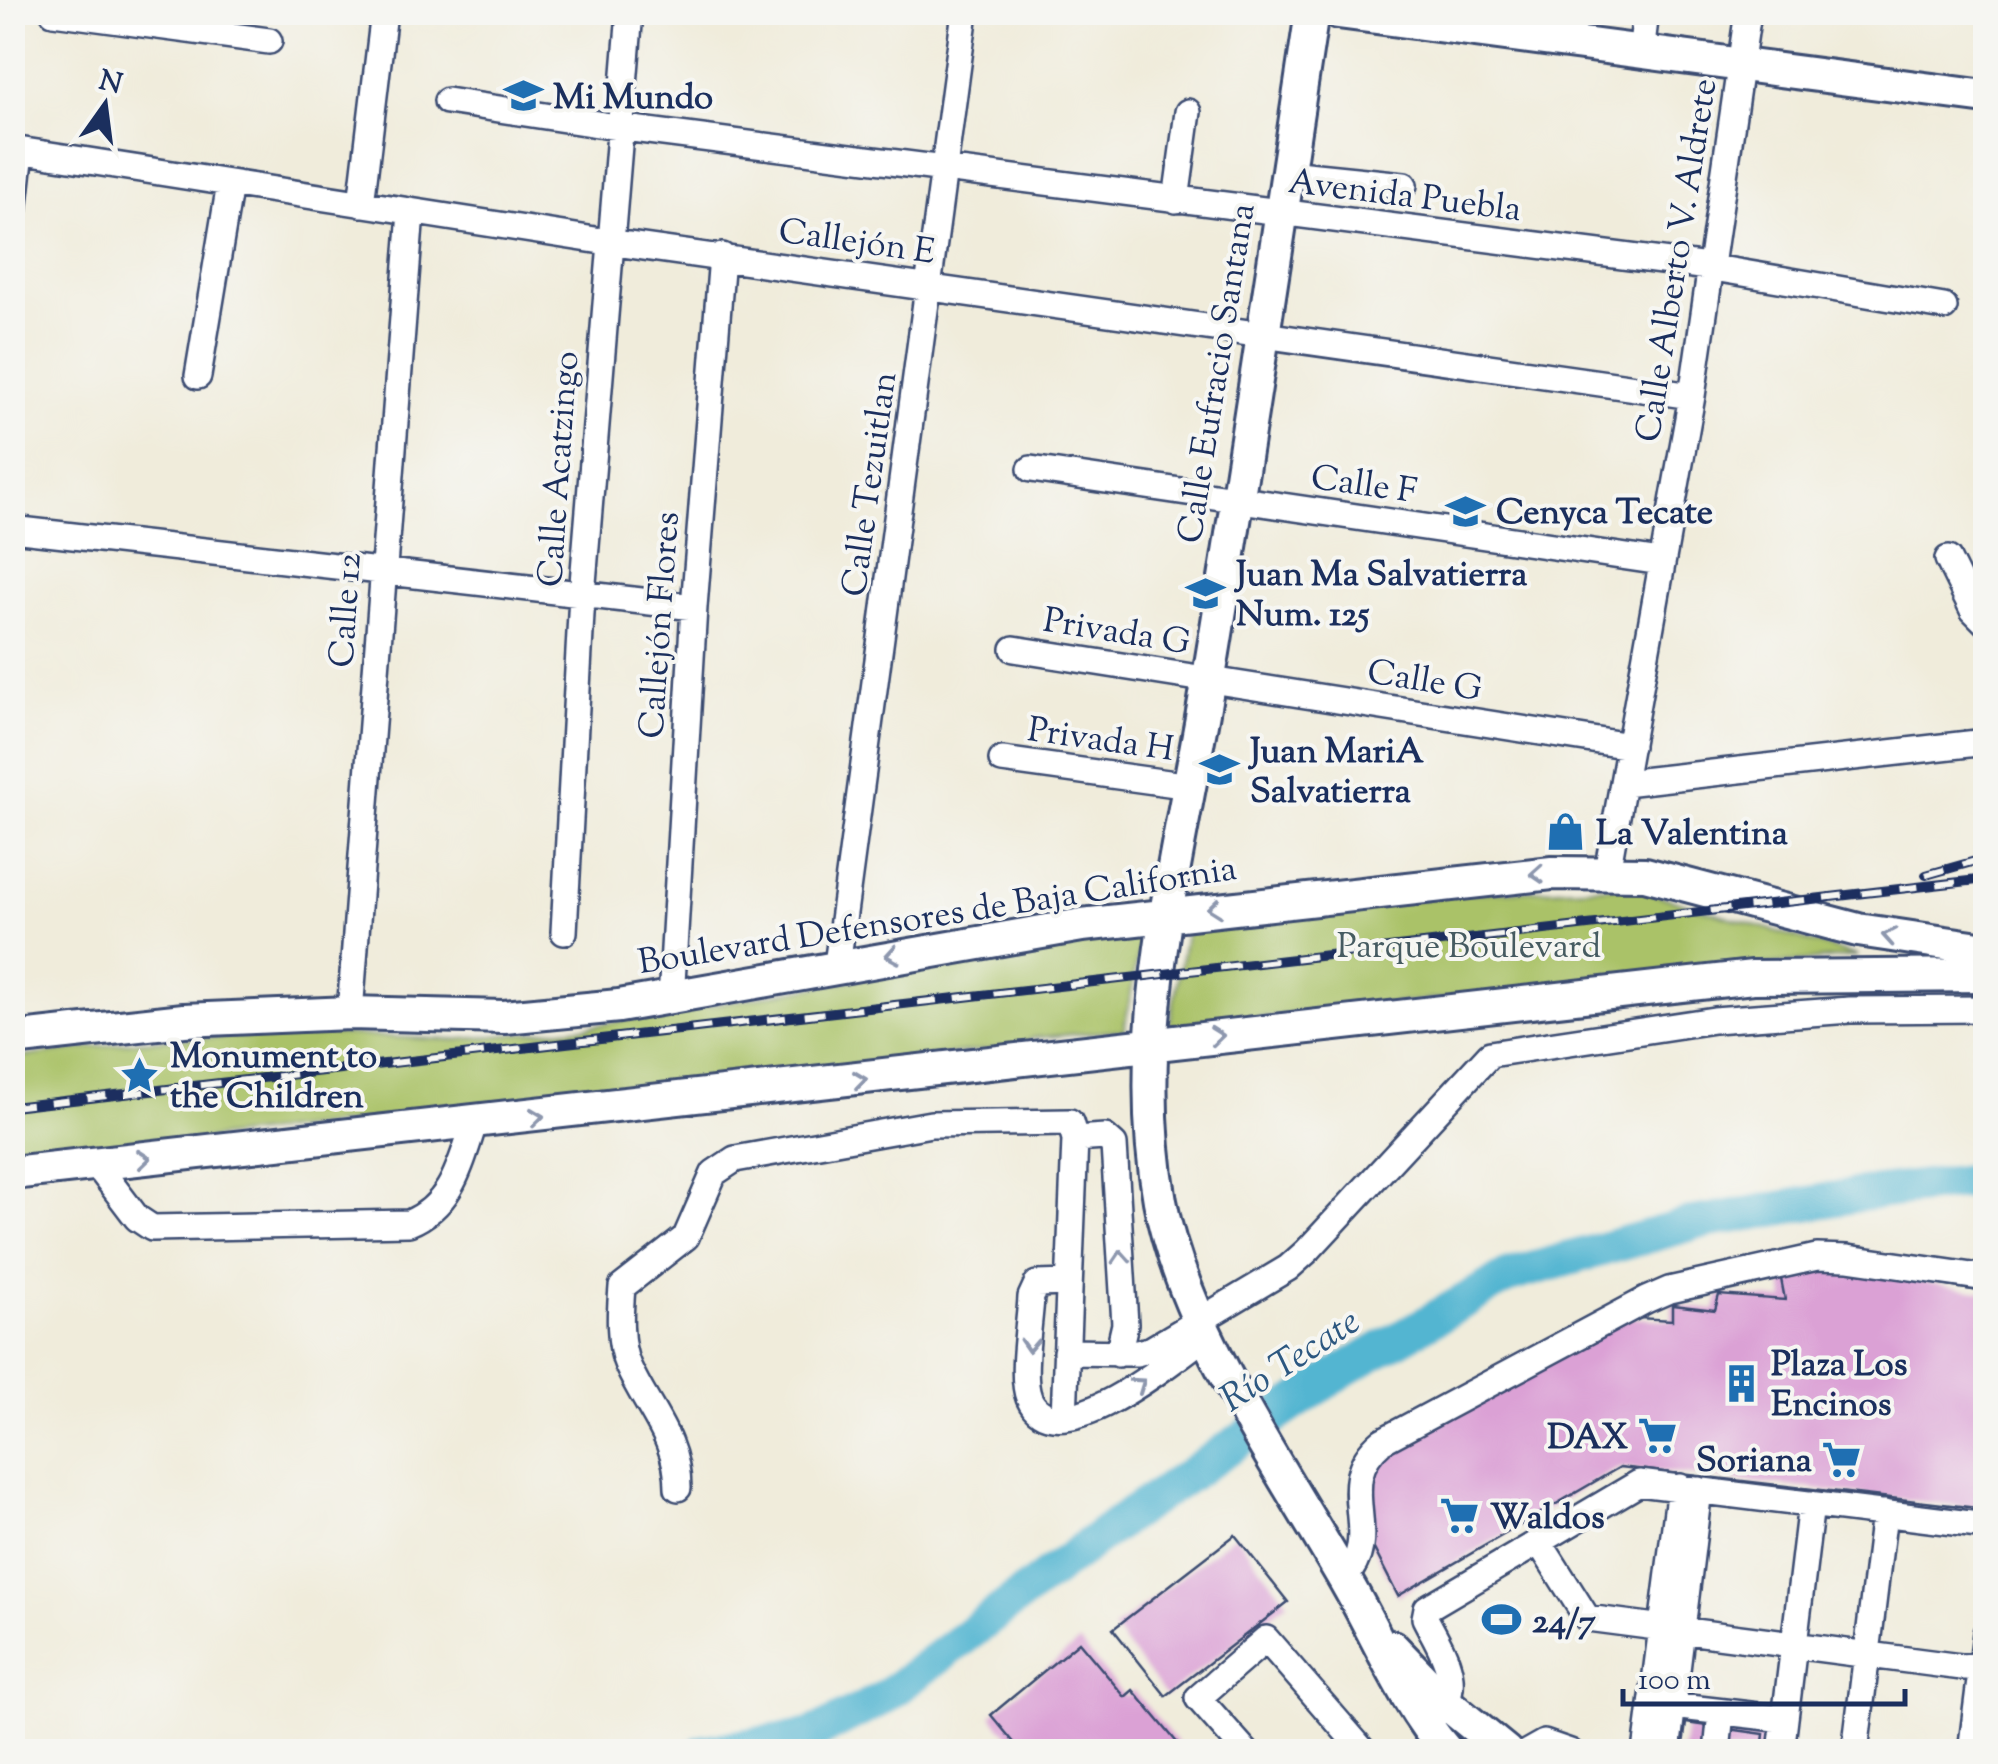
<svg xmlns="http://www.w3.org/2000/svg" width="1998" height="1764" font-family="'Sorts Mill Goudy',serif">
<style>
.green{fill:#aac267;stroke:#627862;stroke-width:2.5}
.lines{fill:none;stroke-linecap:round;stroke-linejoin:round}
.river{stroke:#52b5d1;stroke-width:35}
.building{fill:#dba1d5}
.minor-casing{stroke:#3b4b71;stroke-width:30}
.major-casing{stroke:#3b4b71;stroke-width:38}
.minor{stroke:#fff;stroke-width:25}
.major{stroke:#fff;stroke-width:32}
.rail-casing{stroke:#1b2f5e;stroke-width:10}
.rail{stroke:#f6f6f2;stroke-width:6;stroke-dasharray:19;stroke-linecap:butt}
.oneway{stroke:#8d97ae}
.labels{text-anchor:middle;stroke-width:8;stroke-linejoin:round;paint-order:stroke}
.poi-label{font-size:35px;font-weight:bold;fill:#1b2f5e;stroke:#f6f6f2;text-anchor:start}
.street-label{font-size:35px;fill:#1b2f5e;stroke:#f6f6f2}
.park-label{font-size:35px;fill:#465b61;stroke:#f6f6f2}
.water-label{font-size:38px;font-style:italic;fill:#2c5780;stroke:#f6f6f2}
</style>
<rect width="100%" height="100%" fill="#f6f6f2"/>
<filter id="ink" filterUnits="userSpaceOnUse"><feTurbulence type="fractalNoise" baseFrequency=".01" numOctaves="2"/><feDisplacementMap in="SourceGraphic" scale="20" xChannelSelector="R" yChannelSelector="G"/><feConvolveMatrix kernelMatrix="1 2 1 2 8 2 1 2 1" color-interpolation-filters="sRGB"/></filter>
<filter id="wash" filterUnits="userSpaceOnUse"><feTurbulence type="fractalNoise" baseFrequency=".0048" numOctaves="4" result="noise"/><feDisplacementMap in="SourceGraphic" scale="40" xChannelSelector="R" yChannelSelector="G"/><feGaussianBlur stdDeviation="2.25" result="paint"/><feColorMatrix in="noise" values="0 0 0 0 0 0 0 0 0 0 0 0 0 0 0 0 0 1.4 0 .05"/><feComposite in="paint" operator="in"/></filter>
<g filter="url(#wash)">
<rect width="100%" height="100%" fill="#f0ecdb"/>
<path class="green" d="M1627 886 1857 956 1169 1027 1187 929 1468 893Z
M1143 929 1124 1030 1033 1038 1015 1047 13 1161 12 1058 139 1041 311 1033 453 1040 586 1027Z"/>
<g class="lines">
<path class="river" d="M703 1752 810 1736 882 1699 1112 1527 1344 1370 1508 1276 1695 1223 1857 1195 1986 1179"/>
</g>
<g id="blocks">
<path class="building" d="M1808 1263 1985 1292 1986 1509 1620 1467 1398 1596 1371 1543 1361 1475 1378 1447 1621 1317 1672 1320V1305L1715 1310 1719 1295 1785 1300 1781 1279Z
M1235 1535 1288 1602 1166 1696 1113 1629Z
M1079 1642 1125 1697 1133 1690 1185 1752H1022L991 1715Z
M1686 1723 1764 1734 1762 1752H1682Z"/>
</g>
</g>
<g filter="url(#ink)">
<use href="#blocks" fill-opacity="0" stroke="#3b4b71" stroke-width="2.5"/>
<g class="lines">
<defs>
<path id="minor" d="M53 12 269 41
M1641 53 1646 12
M447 101 617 127 1708 267 1944 307
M12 149 608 242 1692 396
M1287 173 1404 185
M1176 200 1188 112
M361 204 384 12
M12 230 21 151
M198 376 230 184
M1031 469 1661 562
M12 529 694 607
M1948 559 1973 610 1986 623
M1014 649 1630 746
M1002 760 1190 786
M1624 783 1986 742
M1607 872 1692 396 1748 12
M564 932 582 595 630 12
M837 965 965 12
M671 1000 694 607 722 256
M350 1013 411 212
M1075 1139 1105 1137 1114 1145 1125 1324 1118 1354
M96 1164 137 1218 152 1228 409 1223C452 1205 460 1165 474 1124
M1069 1283 1037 1284 1031 1297C1030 1322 1020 1376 1029 1398 1055 1460 1178 1356 1207 1335
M1066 1352 1137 1353 1152 1349 1288 1268 1307 1251 1490 1054 1714 1020 1850 1010 1986 1009
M678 1488C678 1438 647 1409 628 1366 618 1343 620 1311 622 1287L686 1237 714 1173 735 1159 931 1124 1070 1122 1075 1139 1064 1417
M1539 1542 1587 1618 1961 1667 1986 1665
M1344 1578C1386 1534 1330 1484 1382 1441L1646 1300 1669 1290 1817 1257 1848 1258 1986 1278
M1672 1706 1785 1719
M1439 1712C1465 1681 1440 1648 1425 1618L1427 1608 1639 1483 1986 1526
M1246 1752 1198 1698 1266 1639 1364 1752
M1528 1752 1544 1743 1570 1752
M1646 1752 1680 1487
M1667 1752 1699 1490
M1717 1752 1721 1712
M1781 1752 1811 1504
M1855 1752 1884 1513
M1971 1752 1986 1633"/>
<path id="major" d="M1312 12C1278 236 1245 460 1208 683 1180 854 1129 1028 1160 1201 1183 1329 1284 1473 1349 1587 1381 1643 1404 1702 1447 1752
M1338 12 1986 97
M12 1039 184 1020 350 1013 504 1017 619 1006 1082 925 1552 873 1645 874 1858 930 1986 949
M12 1173 1753 977 1986 975
M1392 1647 1446 1703 1506 1752"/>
</defs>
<use href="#minor" class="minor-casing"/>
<use href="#major" class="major-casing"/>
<use href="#minor" class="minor"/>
<use href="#major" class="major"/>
<defs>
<path id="rail" d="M1926 875 1986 858
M12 1107 1986 879"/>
</defs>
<use href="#rail" class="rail-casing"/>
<use href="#rail" class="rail"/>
</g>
<defs><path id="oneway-chevron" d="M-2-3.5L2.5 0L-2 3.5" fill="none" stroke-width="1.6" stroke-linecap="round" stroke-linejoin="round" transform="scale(2.5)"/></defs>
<g class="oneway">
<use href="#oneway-chevron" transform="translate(1537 874) rotate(176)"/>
<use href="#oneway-chevron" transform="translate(1214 908) rotate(174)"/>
<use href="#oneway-chevron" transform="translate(1889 936) rotate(-170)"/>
<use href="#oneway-chevron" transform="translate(892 955) rotate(170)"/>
<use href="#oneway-chevron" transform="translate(1217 1036) rotate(-6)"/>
<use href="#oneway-chevron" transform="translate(860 1080) rotate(-7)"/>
<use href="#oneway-chevron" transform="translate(537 1117) rotate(-7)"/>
<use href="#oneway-chevron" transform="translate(144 1159) rotate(-6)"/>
<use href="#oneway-chevron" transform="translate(1121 1257) rotate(-94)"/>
<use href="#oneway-chevron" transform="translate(1029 1345) rotate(93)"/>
<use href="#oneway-chevron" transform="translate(1139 1384) rotate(-35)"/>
</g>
</g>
<defs>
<symbol id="school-bare" viewBox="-9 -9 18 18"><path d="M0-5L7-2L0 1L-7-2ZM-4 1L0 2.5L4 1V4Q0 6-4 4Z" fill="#1f6fb2" stroke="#f6f6f2" stroke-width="2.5" paint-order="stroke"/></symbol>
<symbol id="university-bare" viewBox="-9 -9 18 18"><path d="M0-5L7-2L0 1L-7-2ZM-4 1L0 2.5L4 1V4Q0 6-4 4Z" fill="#1f6fb2" stroke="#f6f6f2" stroke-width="2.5" paint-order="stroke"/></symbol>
<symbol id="shop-bare" viewBox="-9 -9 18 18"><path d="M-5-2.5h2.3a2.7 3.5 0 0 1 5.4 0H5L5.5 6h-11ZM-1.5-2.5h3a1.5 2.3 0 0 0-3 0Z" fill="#1f6fb2" stroke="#f6f6f2" stroke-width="2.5" paint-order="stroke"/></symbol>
<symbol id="sight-bare" viewBox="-9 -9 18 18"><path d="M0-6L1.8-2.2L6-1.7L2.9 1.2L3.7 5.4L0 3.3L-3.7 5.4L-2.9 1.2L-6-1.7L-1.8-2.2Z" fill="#1f6fb2" stroke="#f6f6f2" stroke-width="2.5" paint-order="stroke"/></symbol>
<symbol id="building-bare" viewBox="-9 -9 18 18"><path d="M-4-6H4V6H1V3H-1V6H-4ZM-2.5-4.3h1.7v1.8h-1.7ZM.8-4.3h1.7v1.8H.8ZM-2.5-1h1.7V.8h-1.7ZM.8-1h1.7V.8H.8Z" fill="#1f6fb2" stroke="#f6f6f2" stroke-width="2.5" paint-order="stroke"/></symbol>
<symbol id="supermarket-bare" viewBox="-9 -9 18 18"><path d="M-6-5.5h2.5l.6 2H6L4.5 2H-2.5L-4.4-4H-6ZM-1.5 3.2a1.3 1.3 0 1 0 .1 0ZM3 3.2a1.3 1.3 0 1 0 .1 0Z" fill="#1f6fb2" stroke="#f6f6f2" stroke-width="2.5" paint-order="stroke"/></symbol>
<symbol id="stadium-bare" viewBox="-9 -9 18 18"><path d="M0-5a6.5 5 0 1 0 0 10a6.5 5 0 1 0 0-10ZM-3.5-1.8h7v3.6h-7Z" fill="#1f6fb2" stroke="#f6f6f2" stroke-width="2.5" paint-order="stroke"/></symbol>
</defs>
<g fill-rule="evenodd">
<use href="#school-bare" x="496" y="68" width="55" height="55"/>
<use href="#university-bare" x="1438" y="484" width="55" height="55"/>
<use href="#school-bare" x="1178" y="566" width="55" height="55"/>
<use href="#school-bare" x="1192" y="742" width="55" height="55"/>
<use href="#shop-bare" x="1538" y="804" width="55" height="55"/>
<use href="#sight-bare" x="112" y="1048" width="55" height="55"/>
<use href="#building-bare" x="1714" y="1356" width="55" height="55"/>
<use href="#supermarket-bare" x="1630" y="1408" width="55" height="55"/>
<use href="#supermarket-bare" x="1814" y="1432" width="55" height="55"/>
<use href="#supermarket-bare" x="1432" y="1488" width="55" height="55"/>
<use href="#stadium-bare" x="1474" y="1592" width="55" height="55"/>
</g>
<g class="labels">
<g class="poi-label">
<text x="553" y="108">Mi Mundo</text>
<text x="1496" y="523">Cenyca Tecate</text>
<text x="1236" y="585">Juan Ma Salvatierra<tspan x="1236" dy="40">Num. 125</tspan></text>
<text x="1250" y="762">Juan MariA<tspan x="1250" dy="40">Salvatierra</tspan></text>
<text x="1596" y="844">La Valentina</text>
<text x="170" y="1067">Monument to<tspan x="170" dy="40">the Children</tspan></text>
<text x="1771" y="1375">Plaza Los<tspan x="1771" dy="40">Encinos</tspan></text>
<text x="1628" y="1448" text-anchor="end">DAX</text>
<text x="1812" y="1471" text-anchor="end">Soriana</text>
<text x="1490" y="1528">Waldos</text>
<text x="1532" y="1632">24/7</text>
</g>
<g class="street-label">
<text transform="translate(1405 194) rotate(7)" y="12">Avenida Puebla</text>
<text transform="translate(857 240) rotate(8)" y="12">Callejón E</text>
<text transform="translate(1675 260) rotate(-81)" y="12">Calle Alberto V. Aldrete</text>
<text transform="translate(1215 373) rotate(-81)" y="12">Calle Eufracio Santana</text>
<text transform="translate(557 469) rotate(-86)" y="12">Calle Acatzingo</text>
<text transform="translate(1364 483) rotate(8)" y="12">Calle F</text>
<text transform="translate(868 484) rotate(-82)" y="12">Calle Tezuitlan</text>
<text transform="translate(344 610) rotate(-86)" y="12">Calle 12</text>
<text transform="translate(658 625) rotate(-86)" y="12">Callejón Flores</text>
<text transform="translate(1117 630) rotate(9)" y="12">Privada G</text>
<text transform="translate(1425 679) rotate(9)" y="12">Calle G</text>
<text transform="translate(1101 738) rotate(8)" y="12">Privada H</text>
<text transform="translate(937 914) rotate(-9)" y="12">Boulevard Defensores de Baja California</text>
</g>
<g class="park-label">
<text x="1469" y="957">Parque Boulevard</text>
</g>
<g class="water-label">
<text transform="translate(1289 1359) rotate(-33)" y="13">Río Tecate</text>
</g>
</g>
<rect width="1998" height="1764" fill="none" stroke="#f6f6f2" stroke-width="50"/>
<g transform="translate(105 105) rotate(14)" stroke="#f6f6f2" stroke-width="8" paint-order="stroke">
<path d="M0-8L18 38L0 25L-18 38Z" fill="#1b2f5e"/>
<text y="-15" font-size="28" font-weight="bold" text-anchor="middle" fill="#1b2f5e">N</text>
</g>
<path d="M1623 1689v15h282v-15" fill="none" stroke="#1b2f5e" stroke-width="5"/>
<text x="1638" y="1689" font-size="30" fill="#1b2f5e" stroke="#f6f6f2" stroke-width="8" paint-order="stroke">100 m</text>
</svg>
